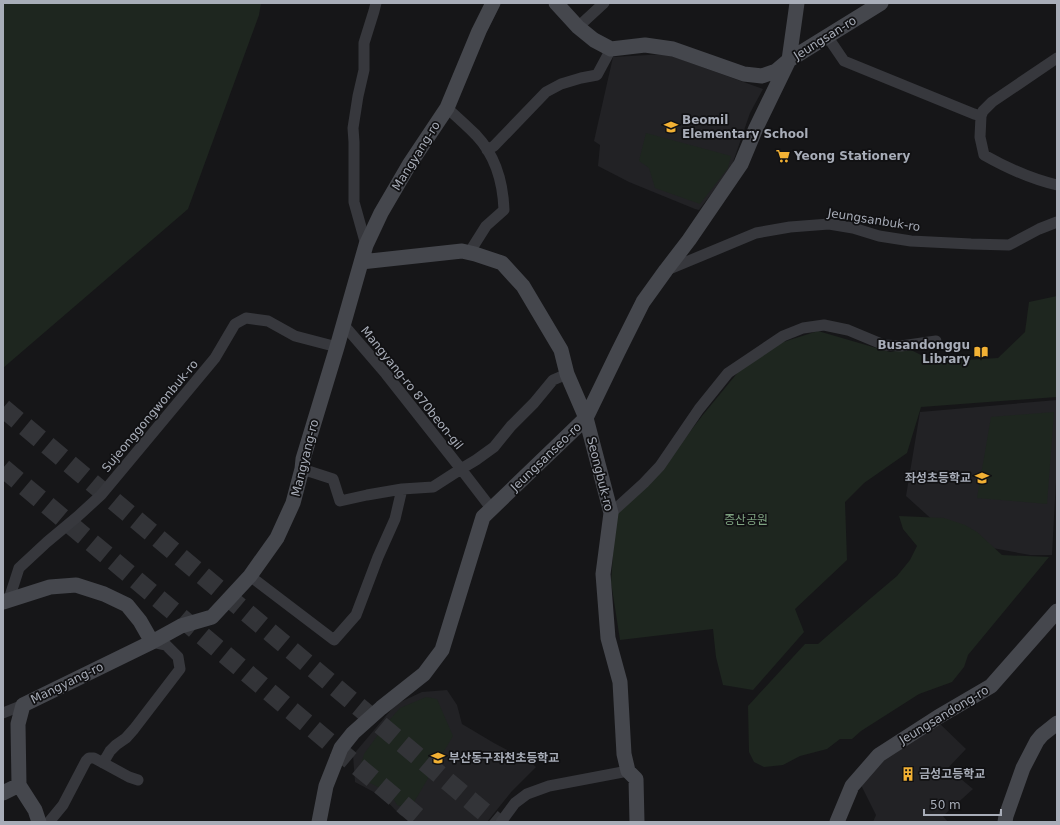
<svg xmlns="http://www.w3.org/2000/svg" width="1060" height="825" font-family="'DejaVu Sans','Noto Sans KR',sans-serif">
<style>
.built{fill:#222225}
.green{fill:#1e261f}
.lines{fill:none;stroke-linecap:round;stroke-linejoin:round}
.highway-tunnel{stroke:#333438;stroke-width:19;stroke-dasharray:19 10;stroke-linecap:butt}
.street{stroke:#37383d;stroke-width:11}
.secondary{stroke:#45474d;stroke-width:15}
.labels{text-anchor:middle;stroke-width:3.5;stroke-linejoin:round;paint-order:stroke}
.street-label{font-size:12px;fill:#a8adb8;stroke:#111113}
.poi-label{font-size:12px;font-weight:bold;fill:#a8adb8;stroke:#111113;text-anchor:start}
.park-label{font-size:12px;fill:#7fa381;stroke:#111113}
</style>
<rect width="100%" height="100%" fill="#161618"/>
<path class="built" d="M666 54 763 89 750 113 731 168 699 210 695 209 629 182 598 166 600 145 594 141 613 57Z
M1057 400V461L1052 555H1030L982 546 937 524 906 496 920 412Z
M447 690 457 705 462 724 494 743 530 762 536 767 512 791 487 822H417L400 815 383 797 355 782 353 755 396 704 422 692Z
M937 721 966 749 948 768 973 789 943 816 948 822H873L876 815 862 787 860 784 883 756Z"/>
<path class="green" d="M3 3H261L259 15 188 209 3 368Z
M646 133 731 156 728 168 700 204 655 188 649 168 639 161Z
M1057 296V397L921 407 907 453 864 483 845 502 847 560 795 609 804 632 753 690 723 685 716 657 713 629 620 640 611 582 616 512 649 485 702 416 739 371 780 343 818 331 890 352 909 349 935 362 998 358 1025 332 1029 302Z
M1054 412 1047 504 977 498 991 417Z
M899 516 944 518 965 525 977 532 1002 555 1049 557 968 655 964 667 952 682 919 694 861 731 852 739H840L827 749 800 756 783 765 764 767 754 762 749 752 748 706 805 644H818L871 598 897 576 910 560 917 546 903 529Z
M426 697 437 699 453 736 410 809 397 805 390 793 362 779 360 769 364 754 385 725 400 708Z"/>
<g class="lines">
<path class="highway-tunnel" d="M3 408 496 822
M3 468 424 822"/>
<path class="street" d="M578 27 604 3
M827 36 844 61 974 114 981 116
M1057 58 992 102 983 111 981 116 980 137 984 155C1007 168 1031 179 1057 185
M447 108C457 117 467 126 476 135 495 155 503 183 504 210L486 226 469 253
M487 150 494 146 546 92 561 84 581 78 597 75 611 49
M366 245 354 202V142L353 128 358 96 364 70V43L374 11 376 3
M667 270 756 233 790 227 829 224 853 228 879 236 911 241 971 244 1009 245 1039 229 1057 222
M343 324 386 374 461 469 476 460 494 447 511 426 534 403 553 380 567 374
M302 469 333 479 340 501 367 495 402 489
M611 513 644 483 660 466 699 409 728 373 783 336 803 328 824 325 848 330 884 345 901 346 936 341
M250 576 334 640 356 615 378 557 395 519 402 489 433 487 461 469 491 508
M9 599 19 568 47 542 77 517 101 495 215 358 235 324 246 318 268 321 295 336 337 347
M3 713 23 705
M103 763 110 751 116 745 126 738 134 729 180 669 178 657 166 645 152 642
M49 822 63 805 86 761 89 758H94L129 777 138 780
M501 822 515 803 527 794 549 786 628 771"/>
<path class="secondary" d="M556 3 578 27 594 40 611 49 645 45 673 49 744 74 762 76 776 71 789 60 797 3
M361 262 462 251 475 254 502 263 523 286 561 350 567 374 586 418 611 513 603 574 608 638 620 682 624 754 628 771 636 779 637 822
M3 602 50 587 76 585 104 594 127 605 140 621 152 642
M19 785 35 810 39 822
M3 793 19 785 18 724 23 705 152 642 181 626 212 617 250 576 277 538 293 503 302 469 303 459 337 347 366 245 381 213 409 165 447 108 479 31 493 3
M319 822 326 786 341 748 353 733 381 708 424 674 442 650 483 517 586 418 618 352 643 302 666 270 689 240 741 164 756 128 789 60 881 3
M837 822 852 786 879 755 938 717 991 686 1057 611
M1005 822 1006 816 1023 768 1037 741 1042 735 1057 723"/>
</g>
<defs>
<symbol id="school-bare" viewBox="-9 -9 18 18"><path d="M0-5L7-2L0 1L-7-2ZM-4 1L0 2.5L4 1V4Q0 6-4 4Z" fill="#f2b134" stroke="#111113" stroke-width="2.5" paint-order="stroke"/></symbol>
<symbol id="supermarket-bare" viewBox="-9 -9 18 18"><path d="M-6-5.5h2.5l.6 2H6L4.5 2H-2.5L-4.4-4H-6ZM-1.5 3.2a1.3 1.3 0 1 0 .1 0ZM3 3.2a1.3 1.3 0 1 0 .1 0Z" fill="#f2b134" stroke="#111113" stroke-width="2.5" paint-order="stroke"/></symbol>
<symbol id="library-bare" viewBox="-9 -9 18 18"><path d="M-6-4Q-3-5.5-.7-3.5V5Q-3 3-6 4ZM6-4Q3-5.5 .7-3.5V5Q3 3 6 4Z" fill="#f2b134" stroke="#111113" stroke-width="2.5" paint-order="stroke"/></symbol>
<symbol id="building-bare" viewBox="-9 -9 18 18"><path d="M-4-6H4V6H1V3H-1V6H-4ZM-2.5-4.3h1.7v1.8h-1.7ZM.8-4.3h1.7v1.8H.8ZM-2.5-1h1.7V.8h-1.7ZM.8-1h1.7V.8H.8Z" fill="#f2b134" stroke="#111113" stroke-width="2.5" paint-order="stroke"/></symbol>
</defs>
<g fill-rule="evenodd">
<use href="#school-bare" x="661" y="117" width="20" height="20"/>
<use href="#supermarket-bare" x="773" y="146" width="20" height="20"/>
<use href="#library-bare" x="971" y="342" width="20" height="20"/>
<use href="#school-bare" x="972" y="468" width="20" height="20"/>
<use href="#school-bare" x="428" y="748" width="20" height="20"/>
<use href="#building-bare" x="898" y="764" width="20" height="20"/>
</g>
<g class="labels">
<g class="street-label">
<text transform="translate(825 38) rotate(-32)" y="4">Jeungsan-ro</text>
<text transform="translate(416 156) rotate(-58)" y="4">Mangyang-ro</text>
<text transform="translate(874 220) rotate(9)" y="4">Jeungsanbuk-ro</text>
<text transform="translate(412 388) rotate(51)" y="4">Mangyang-ro 870beon-gil</text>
<text transform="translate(150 416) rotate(-50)" y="4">Sujeonggongwonbuk-ro</text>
<text transform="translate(546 457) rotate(-44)" y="4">Jeungsanseo-ro</text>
<text transform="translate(305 458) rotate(-76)" y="4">Mangyang-ro</text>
<text transform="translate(600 474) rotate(76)" y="4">Seongbuk-ro</text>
<text transform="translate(67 683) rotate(-26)" y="4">Mangyang-ro</text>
<text transform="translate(944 715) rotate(-31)" y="4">Jeungsandong-ro</text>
</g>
<g class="poi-label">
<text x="682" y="124">Beomil<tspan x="682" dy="14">Elementary School</tspan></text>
<text x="794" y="160">Yeong Stationery</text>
<text x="970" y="349" text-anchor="end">Busandonggu<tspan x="970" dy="14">Library</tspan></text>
<text x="971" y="482" text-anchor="end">좌성초등학교</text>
<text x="449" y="762">부산동구좌천초등학교</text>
<text x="919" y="778">금성고등학교</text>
</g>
<g class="park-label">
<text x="746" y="524">증산공원</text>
</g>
</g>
<rect width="1060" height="825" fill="none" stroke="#a8adb8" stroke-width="8"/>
<path d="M924 809v6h77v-6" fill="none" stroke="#a8adb8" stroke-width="2"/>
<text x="930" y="809" font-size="12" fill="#a8adb8" stroke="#111113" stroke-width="3" paint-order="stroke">50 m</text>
</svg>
